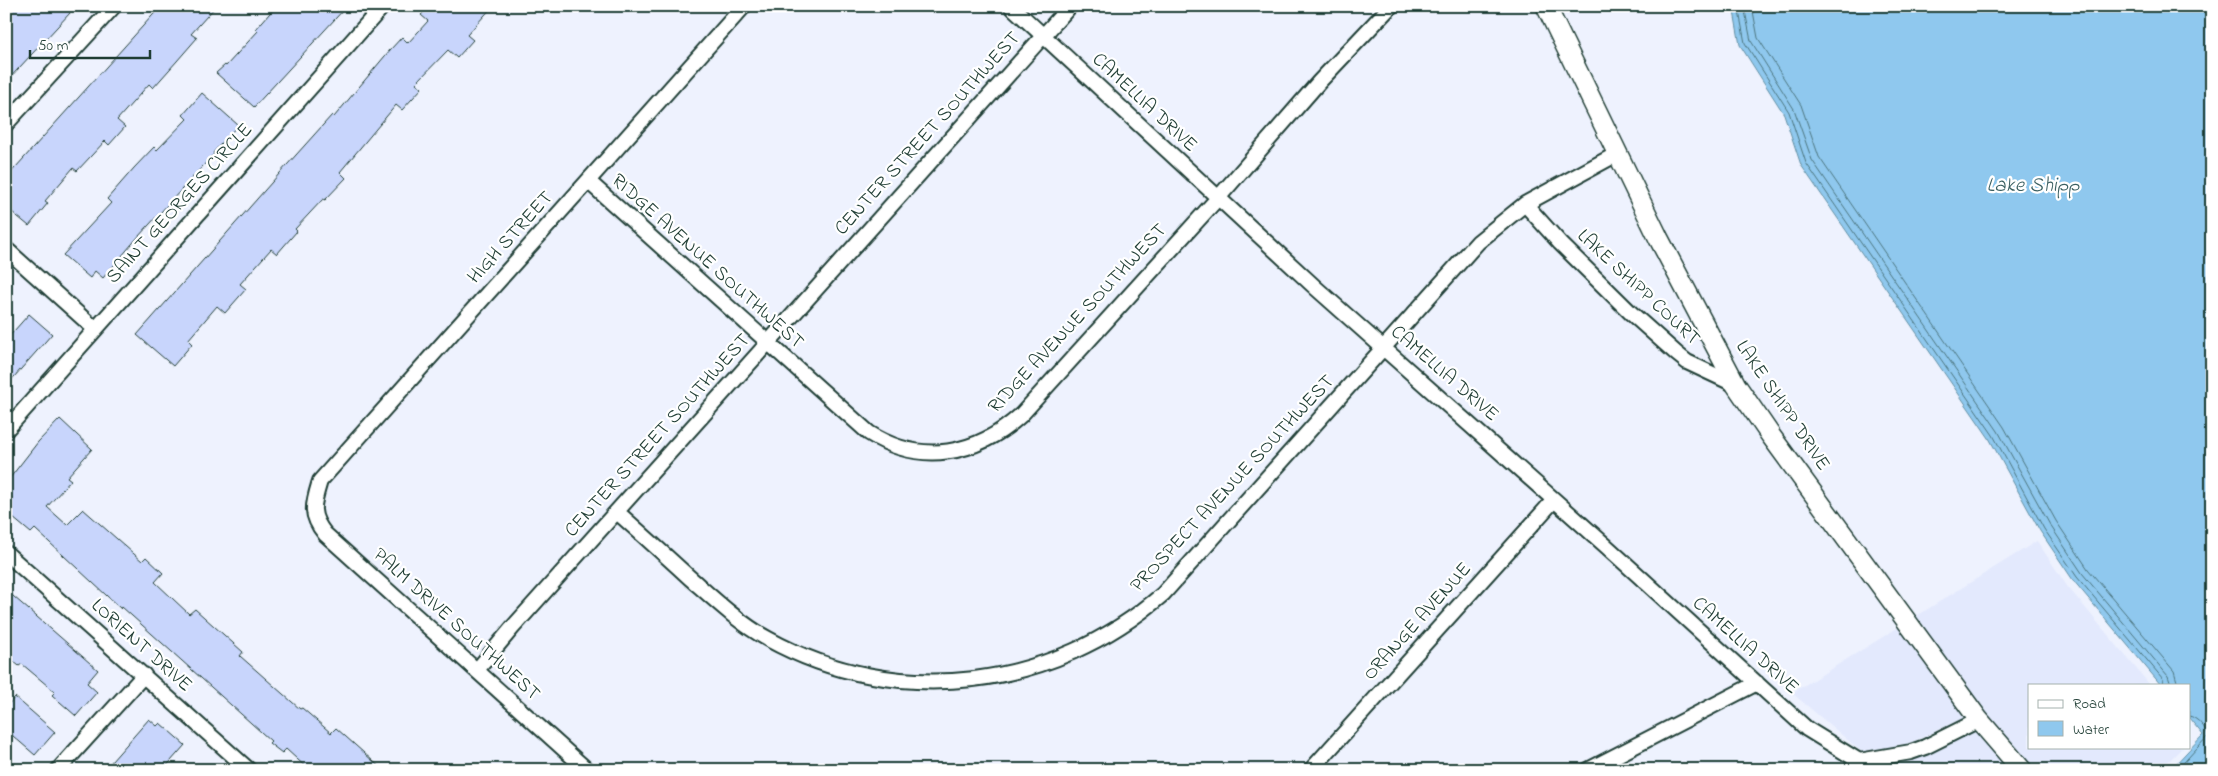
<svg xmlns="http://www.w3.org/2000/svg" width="2218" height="776" font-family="'Indie Flower',sans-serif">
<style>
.built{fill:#e3e9fd}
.water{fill:#8fc8ee;stroke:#6290a4}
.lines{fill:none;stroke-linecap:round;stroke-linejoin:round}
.shore{stroke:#4c757e;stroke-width:1}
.building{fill:#c8d5fc;stroke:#1f3d34}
.street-casing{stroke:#1f3d34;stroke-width:18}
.secondary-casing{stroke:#1f3d34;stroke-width:22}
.street{stroke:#fff;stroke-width:14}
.secondary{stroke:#fff;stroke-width:19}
.labels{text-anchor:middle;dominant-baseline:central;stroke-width:4.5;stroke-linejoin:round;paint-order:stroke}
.street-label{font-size:20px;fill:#1f3d34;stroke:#fff}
.water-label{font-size:21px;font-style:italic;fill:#3b6062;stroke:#fff}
</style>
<rect width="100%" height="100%" fill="#eef2fe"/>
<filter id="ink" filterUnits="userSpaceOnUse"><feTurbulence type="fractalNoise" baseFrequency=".02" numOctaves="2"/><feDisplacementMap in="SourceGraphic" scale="10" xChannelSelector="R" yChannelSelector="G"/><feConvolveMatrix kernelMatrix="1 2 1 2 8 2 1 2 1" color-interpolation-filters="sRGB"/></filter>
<g filter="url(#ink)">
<path class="built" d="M 2037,541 L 2067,586 L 2150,685 L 2029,685 L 2029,747 L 2183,747 L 2160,770 L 2034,770 L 1987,714 L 1984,708 L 1983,708 L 1915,617 Z
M 1899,627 L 1966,717 L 1910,743 L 1862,752 L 1792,693 Z
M 1976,731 L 2009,770 L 1863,770 L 1913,760 Z"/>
<path class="water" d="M 1733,6 L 2212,6 L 2212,770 L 2170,770 L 2203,735 L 2189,718 L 2189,685 L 2161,685 L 2073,580 L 2040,531 L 1989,438 L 1801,165 L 1784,114 L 1740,45 Z"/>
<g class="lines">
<path class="shore" d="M 1738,6 L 1745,43 L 1789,112 L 1806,163 L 1993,435 L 2044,529 L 2077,577 L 2163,679 L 2164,685
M 1744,6 L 1751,41 L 1794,109 L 1812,160 L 1998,431 L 2050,525 L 2082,573 L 2168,676 L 2171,685
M 1752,6 L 1758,38 L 1801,105 L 1819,157 L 2004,427 L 2056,521 L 2088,569 L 2174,671 L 2178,685
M 2177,770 L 2208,736 C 2207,729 2197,717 2189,716"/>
</g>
<path class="building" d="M 11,6 L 75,6 L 69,12 L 70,13 L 6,82 L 6,12 Z
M 161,6 L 216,6 L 191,34 L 197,38 L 177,61 L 153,88 L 149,84 L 117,120 L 125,127 L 109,145 L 105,141 L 77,171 L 73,168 L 45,201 L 48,203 L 29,226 L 6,207 L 6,178 Z
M 276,6 L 347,6 L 254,107 L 216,73 L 225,65 L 226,66 L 258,31 L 256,29 Z
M 429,6 L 493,6 L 467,35 L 473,40 L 457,58 L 448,50 L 416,83 L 422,88 L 402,110 L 396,105 L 340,172 L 346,178 L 325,200 L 323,199 L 295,229 L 297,231 L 277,254 L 271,249 L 240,284 L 246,289 L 225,313 L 217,306 L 188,340 L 192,344 L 173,366 L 137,335 L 287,165 L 332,115 L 334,117 L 390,50 L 402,37 L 408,43 L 428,21 L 421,15 Z
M 202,93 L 238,125 L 213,153 L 214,154 L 138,237 L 103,278 L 95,271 L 90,278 L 63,255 L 111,203 L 107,199 L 134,168 L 154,147 L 157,150 L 187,119 L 183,115 Z
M 29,314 L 52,334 L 6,386 L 6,340 Z
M 60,419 L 92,449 L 67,477 L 71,480 L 47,507 L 67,525 L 83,509 L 142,561 L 146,557 L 163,573 L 155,582 L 189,614 L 195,609 L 243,652 L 240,656 L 300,709 L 302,708 L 331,733 L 336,728 L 383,770 L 309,770 L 286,749 L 282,753 L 269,743 L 271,741 L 122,607 L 121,609 L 35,529 L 31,533 L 6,512 L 6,483 L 38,442 Z
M 6,590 L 98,670 L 87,683 L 97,692 L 76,716 L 52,695 L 55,692 L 22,664 L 19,666 L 6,655 Z
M 15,697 L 55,732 L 35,755 L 6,730 L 6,707 Z
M 149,719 L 157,726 L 160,723 L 185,745 L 163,770 L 104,770 Z"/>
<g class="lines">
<defs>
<path id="street" d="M 1011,6 L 1317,289 L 1605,545 L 1807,729 L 1859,761
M 6,124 L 114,6
M 588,181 L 869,433 C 921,466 977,455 1021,415 L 1218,198 L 1319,82 L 1391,6
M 1525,204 L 1560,243 L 1631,313 L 1677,354 L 1687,362 L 1736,385
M 6,249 L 95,329
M 6,430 L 383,6
M 617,512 C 642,534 666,556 690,578 C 715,600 739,623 768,639 C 897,710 1053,690 1163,594 L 1478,242 L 1525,204 L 1617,154
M 6,553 L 249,770
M 477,670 L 513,627 L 1070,6
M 58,770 L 144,675
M 587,770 L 325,534 C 309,514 313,504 320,481 L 744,6
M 1311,770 L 1554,500
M 1588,770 L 1757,683
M 1851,770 L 1859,761 L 1911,752 L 1925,747 L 1979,720"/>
<path id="secondary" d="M 1546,6 L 1659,239 L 1736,385 L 1771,436 L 1979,720 L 2022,770"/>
</defs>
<use href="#street" class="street-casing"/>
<use href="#secondary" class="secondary-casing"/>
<use href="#street" class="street"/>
<use href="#secondary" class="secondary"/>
</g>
</g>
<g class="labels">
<g class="street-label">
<text transform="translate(1144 103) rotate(43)">CAMELLIA DRIVE</text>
<text transform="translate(928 134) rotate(-48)">CENTER STREET SOUTHWEST</text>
<text transform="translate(180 204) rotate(-48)">SAINT GEORGES CIRCLE</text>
<text transform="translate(511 238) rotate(-48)">HIGH STREET</text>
<text transform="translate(707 262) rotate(42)">RIDGE AVENUE SOUTHWEST</text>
<text transform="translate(1638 288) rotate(43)">LAKE SHIPP COURT</text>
<text transform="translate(1078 319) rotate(-47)">RIDGE AVENUE SOUTHWEST</text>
<text transform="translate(1444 374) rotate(41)">CAMELLIA DRIVE</text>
<text transform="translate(1782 406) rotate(56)">LAKE SHIPP DRIVE</text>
<text transform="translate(658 436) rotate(-48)">CENTER STREET SOUTHWEST</text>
<text transform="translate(1233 484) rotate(-47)">PROSPECT AVENUE SOUTHWEST</text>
<text transform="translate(1418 622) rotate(-48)">ORANGE AVENUE</text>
<text transform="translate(456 625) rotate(42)">PALM DRIVE SOUTHWEST</text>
<text transform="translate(141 646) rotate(42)">LORIENT DRIVE</text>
<text transform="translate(1745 646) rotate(42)">CAMELLIA DRIVE</text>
</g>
<g class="water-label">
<text x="2033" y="186">Lake Shipp</text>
</g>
</g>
<rect width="2218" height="776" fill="none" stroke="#fff" stroke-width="25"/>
<rect x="12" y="12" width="2193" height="751" fill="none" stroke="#1f3d34" stroke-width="2" filter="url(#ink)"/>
<rect x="2028" y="684" width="162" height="65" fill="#ffffff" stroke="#a5b1ae"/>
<rect x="2038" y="700" width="25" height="8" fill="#ffffff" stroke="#a5b1ae"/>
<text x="2073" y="708" font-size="15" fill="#1f3d34">Road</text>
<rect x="2038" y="721" width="25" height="15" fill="#8fc8ee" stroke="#a5b1ae"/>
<text x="2073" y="734" font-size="15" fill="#1f3d34">Water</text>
<path d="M30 50v8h120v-8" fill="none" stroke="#1f3d34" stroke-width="2.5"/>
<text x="38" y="50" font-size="15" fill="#1f3d34" stroke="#ffffff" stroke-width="4" paint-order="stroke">50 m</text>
</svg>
